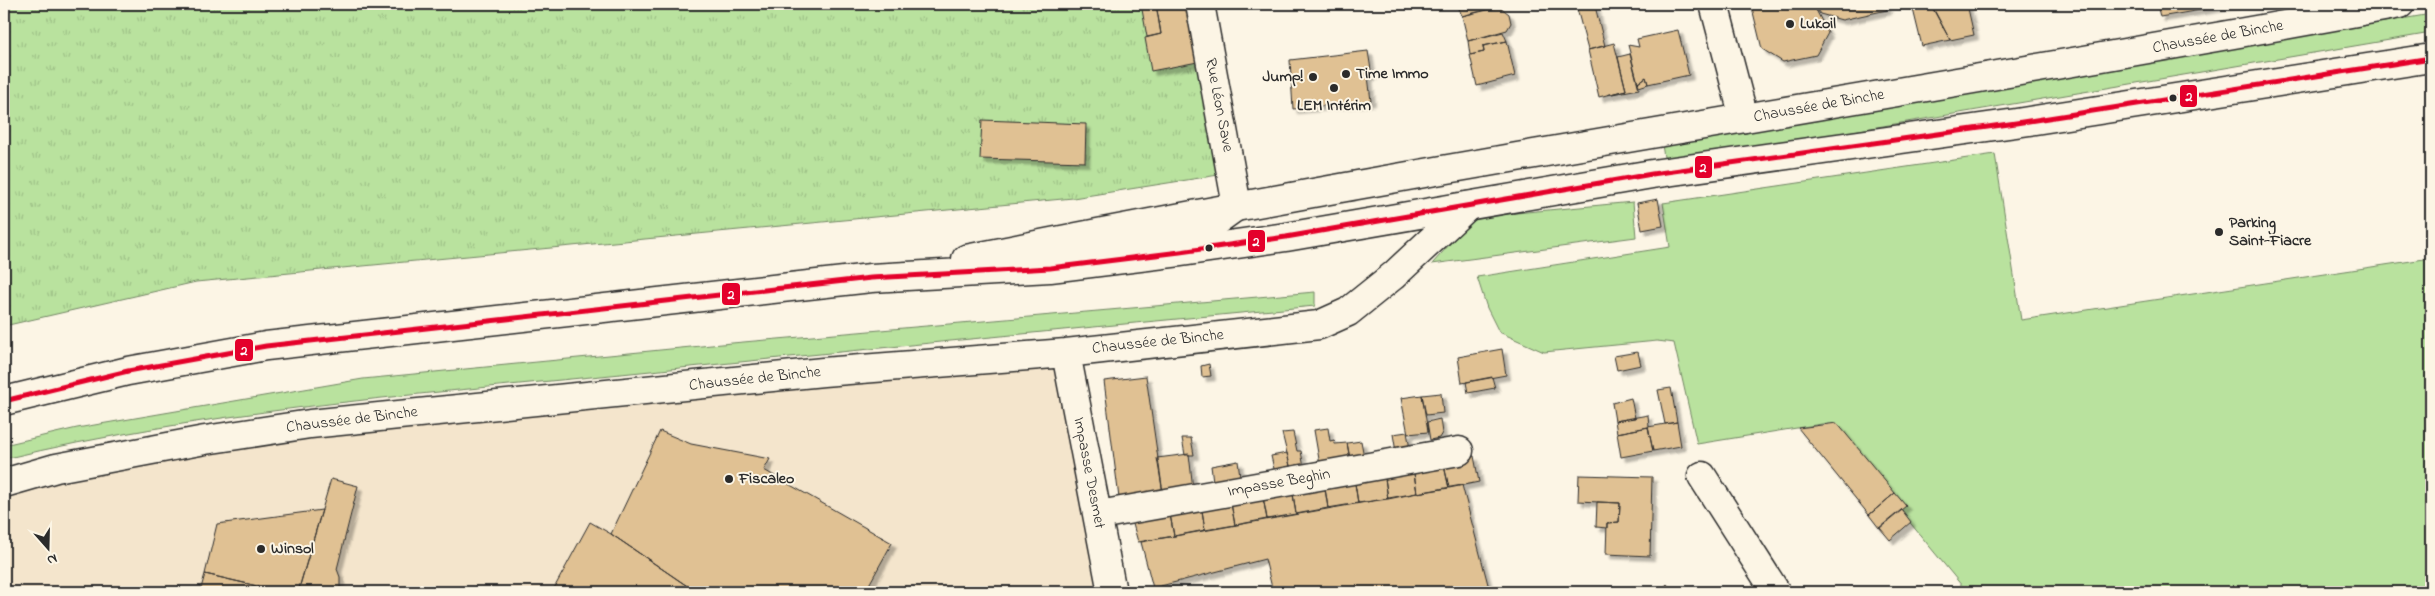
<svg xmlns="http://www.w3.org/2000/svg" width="2435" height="596" font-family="'Indie Flower',sans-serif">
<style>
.built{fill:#f4e5cc}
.grass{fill:#b9e29e;stroke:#728664}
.park{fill:url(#park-tufts);stroke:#728664}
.building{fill:#e0c193;stroke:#2b2b2b;filter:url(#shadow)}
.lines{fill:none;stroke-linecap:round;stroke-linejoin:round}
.minor-casing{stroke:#2b2b2b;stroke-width:31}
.major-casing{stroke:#2b2b2b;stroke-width:31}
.minor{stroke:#fcf5e5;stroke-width:28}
.major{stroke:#fcf5e5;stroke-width:28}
.bus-1-casing{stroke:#fcf5e5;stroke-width:9}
.bus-1{stroke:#e4002b;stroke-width:5}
.poi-dot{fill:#2b2b2b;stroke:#fcf5e5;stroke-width:2}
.labels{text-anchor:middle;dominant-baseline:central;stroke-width:4;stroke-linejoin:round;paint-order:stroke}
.poi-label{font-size:16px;font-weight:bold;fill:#2b2b2b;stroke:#fcf5e5;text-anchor:start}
.street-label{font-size:16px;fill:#2b2b2b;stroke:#fcf5e5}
.line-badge{stroke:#fcf5e5;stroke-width:2}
.badge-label{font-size:14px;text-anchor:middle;font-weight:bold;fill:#fff}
</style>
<defs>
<pattern id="park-tufts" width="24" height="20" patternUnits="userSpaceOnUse" patternTransform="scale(1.25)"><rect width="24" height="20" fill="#b9e29e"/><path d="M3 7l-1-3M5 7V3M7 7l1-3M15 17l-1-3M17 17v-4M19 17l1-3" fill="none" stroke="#9fc288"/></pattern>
<filter id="shadow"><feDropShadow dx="4.5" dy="4.5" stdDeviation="1" flood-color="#0004"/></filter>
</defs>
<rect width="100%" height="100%" fill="#fcf5e5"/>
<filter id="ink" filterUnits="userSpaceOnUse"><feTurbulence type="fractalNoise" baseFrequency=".02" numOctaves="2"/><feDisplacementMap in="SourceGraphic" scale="10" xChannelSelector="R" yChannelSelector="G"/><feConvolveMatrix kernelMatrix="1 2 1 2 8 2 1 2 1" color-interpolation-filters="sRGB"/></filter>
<g filter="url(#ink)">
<path class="built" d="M 1066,353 L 1112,592 L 4,592 L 4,483 L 205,440 Z"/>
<path class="grass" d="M 2431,14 L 2431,33 L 1665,163 L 1662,145 Z
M 1995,154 L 2021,320 L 2431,258 L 2431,592 L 1967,592 L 1828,423 L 1697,444 L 1674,343 L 1657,341 L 1544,352 L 1499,332 L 1487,308 L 1477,277 L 1670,247 L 1663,203 Z
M 1633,202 L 1636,237 L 1432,264 L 1474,217 Z
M 1315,292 L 1315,306 C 1077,328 839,352 601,376 C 401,396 200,412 4,459 L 4,445 L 77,428 L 363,379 L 732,343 Z"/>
<path class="park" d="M 4,4 L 1200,4 L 1231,173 L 1073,198 L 196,282 L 4,326 Z"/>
<path class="building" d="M 1141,4 L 1156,4 L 1161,34 L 1147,37 Z
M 1156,4 L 1192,4 L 1203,61 L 1151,71 L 1145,38 L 1161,34 Z
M 1457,4 L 1495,4 L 1496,7 L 1462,16 Z
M 1588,4 L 1589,7 L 1595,6 L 1605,46 L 1588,50 L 1576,5 Z
M 1751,4 L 1813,4 L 1828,33 L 1816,55 L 1783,62 L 1762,49 Z
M 1813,4 L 1886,4 L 1887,10 L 1842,20 L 1820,14 Z
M 1918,4 L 1931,4 L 1950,40 L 1922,46 L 1912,5 Z
M 1938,4 L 1967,4 L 1974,35 L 1950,40 L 1933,9 L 1939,7 Z
M 2157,4 L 2235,4 L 2160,17 Z
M 1500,7 L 1509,14 L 1511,23 L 1507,30 L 1468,41 L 1462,16 Z
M 1678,30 L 1689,75 L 1648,84 L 1646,77 L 1638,83 L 1628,45 L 1639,47 L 1637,39 Z
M 1503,32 L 1507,41 L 1483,46 L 1484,52 L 1470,55 L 1468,41 Z
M 1507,41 L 1515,76 L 1477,86 L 1470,55 L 1484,52 L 1483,46 Z
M 1614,43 L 1626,90 L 1599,97 L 1588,50 Z
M 1368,51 L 1372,76 L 1368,76 L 1371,101 L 1293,109 L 1290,60 Z
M 1630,54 L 1639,89 L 1607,95 L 1626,90 L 1618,57 Z
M 1646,77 L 1648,84 L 1639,87 L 1638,83 Z
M 982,120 L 1086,124 L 1085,162 L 980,159 Z
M 1658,199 L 1663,226 L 1642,230 L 1637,203 Z
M 1502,349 L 1506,375 L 1462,383 L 1458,357 Z
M 1638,352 L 1641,365 L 1617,370 L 1614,356 Z
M 1209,364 L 1211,376 L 1202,377 L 1201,366 Z
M 1146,376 L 1163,493 L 1119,498 L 1104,381 Z
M 1492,377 L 1495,388 L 1468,393 L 1466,382 Z
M 1671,388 L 1677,422 L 1665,424 L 1658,390 Z
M 1441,393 L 1443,413 L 1426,415 L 1422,395 Z
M 1422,395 L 1428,432 L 1408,434 L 1401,398 Z
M 1631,398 L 1635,418 L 1615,421 L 1612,403 Z
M 1648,415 L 1649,427 L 1617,433 L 1615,421 Z
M 1440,419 L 1442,433 L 1439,438 L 1430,440 L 1427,422 Z
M 1677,422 L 1681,446 L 1653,451 L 1648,427 Z
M 1837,423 L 1895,493 L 1869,515 L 1798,428 Z
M 1648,427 L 1653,451 L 1621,457 L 1617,433 Z
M 1328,428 L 1330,441 L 1334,440 L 1335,444 L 1347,443 L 1350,459 L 1320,465 L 1314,430 Z
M 660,431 L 691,444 L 770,459 L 764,470 L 892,543 L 865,592 L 696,592 L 611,534 Z
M 1293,432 L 1297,451 L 1301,451 L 1304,468 L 1291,470 L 1282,433 Z
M 1407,432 L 1410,449 L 1396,452 L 1393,434 Z
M 1182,438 L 1191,438 L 1194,455 L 1185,455 Z
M 1361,441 L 1364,457 L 1350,459 L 1347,443 Z
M 1287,453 L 1291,470 L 1275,473 L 1271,456 Z
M 1189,454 L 1193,489 L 1163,493 L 1157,458 Z
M 1474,456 L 1479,482 L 1449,488 L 1443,461 Z
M 1238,461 L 1240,476 L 1213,481 L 1211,466 Z
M 1443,461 L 1449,488 L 1417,493 L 1413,467 Z
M 1413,467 L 1417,493 L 1388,499 L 1384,471 Z
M 1384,471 L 1388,499 L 1358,503 L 1354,477 Z
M 1579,475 L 1652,477 L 1650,556 L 1606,554 L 1607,523 L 1619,522 L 1620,503 L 1578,501 Z
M 1354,477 L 1358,503 L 1328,508 L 1324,482 Z
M 331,479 L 358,486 L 337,569 L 340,577 L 340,589 L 332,592 L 298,592 Z
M 1324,482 L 1328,508 L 1296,514 L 1292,487 Z
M 1462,485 L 1490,592 L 1273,592 L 1265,559 L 1153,588 L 1141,542 Z
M 1292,487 L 1296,514 L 1267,519 L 1262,492 Z
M 1262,492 L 1267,519 L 1235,525 L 1230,498 Z
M 1895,493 L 1906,506 L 1879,528 L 1869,515 Z
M 1230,498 L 1235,525 L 1205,530 L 1201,504 Z
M 1597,502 L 1620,503 L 1619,522 L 1607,523 L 1607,528 L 1596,527 Z
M 1201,504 L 1205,530 L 1174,536 L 1169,509 Z
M 1169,509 L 1174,536 L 1138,542 L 1131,517 Z
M 322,510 L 298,592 L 283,592 L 205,574 L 217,524 Z
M 1902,510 L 1911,522 L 1890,540 L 1880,528 Z
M 590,522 L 611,534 L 696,592 L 552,592 Z
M 205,574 L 283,592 L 200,592 Z
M 1667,584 L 1673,592 L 1659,592 Z"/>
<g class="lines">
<defs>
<path id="minor" d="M 1714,4 L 1744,118
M 1068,261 L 1100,248 L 1212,224 L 1237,206 L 1200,4
M 1066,353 L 1112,592
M 1702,476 L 1776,592
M 4,483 L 56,468 L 205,440 L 310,424 L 823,372 L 1066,353 L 1319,325 L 1348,312 L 1394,275 L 1468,206
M 1099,515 L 1459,451"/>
<path id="major" d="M 966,259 C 1442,163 1923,92 2400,4
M 4,401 L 128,371 L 266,346 L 871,278 L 1050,268 L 1180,252 L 1286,237 L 1652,174 L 2016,123 L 2431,58"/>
</defs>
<use href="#minor" class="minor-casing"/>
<use href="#major" class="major-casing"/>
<use href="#minor" class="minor"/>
<use href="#major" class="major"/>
<defs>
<path id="bus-1" d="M 4,401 L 128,371 L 266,346 L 871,278 L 1050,268 L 1180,252 L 1286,237 L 1652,174 L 2016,123 L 2431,58"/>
</defs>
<use href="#bus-1" class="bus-1-casing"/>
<use href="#bus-1" class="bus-1"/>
</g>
</g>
<g class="poi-dot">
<circle cx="1790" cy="24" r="5"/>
<circle cx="1346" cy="74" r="5"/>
<circle cx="1313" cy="77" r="5"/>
<circle cx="1334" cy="88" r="5"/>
<circle cx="2173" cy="98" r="4.5"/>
<circle cx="2219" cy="232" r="5"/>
<circle cx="1209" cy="248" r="4.5"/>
<circle cx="729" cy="479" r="5"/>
<circle cx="261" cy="549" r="5"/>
</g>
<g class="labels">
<g class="poi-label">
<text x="1800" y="24">Lukoil</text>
<text x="1356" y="74">Time Immo</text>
<text x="1303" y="77" text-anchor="end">Jump!</text>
<text x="1334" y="106" text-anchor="middle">LEM Intérim</text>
<text x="2229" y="223">Parking<tspan x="2229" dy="18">Saint-Fiacre</tspan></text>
<text x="739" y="479">Fiscaleo</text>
<text x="271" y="549">Winsol</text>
</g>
<g class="street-label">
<text transform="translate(2218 37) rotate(-10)">Chaussée de Binche</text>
<text transform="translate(1219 105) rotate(79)">Rue Léon Save</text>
<text transform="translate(1819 106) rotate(-10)">Chaussée de Binche</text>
<text transform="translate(1158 342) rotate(-6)">Chaussée de Binche</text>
<text transform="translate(755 379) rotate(-6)">Chaussée de Binche</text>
<text transform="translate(352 420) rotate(-7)">Chaussée de Binche</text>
<text transform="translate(1089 473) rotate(79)">Impasse Desmet</text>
<text transform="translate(1279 483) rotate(-10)">Impasse Beghin</text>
</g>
</g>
<g class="line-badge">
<rect x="2179" y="84" width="19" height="24" rx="5" fill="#e4002b"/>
<rect x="1694" y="155" width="19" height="24" rx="5" fill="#e4002b"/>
<rect x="1247" y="229" width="19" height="24" rx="5" fill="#e4002b"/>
<rect x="721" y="282" width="20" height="24" rx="5" fill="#e4002b"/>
<rect x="234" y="338" width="20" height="24" rx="5" fill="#e4002b"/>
</g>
<g class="badge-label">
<text x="2189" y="101">2</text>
<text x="1703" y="172">2</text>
<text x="1256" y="246">2</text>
<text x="731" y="299">2</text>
<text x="244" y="355">2</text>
</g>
<rect width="2435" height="596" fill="none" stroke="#fcf5e5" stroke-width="20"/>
<rect x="10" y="10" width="2415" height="576" fill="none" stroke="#2b2b2b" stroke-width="2" filter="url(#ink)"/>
<g transform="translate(48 548) rotate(160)" stroke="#fcf5e5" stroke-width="4" paint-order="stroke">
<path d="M0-4L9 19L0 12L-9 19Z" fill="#2b2b2b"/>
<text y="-8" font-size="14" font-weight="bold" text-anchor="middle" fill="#2b2b2b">N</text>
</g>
</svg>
